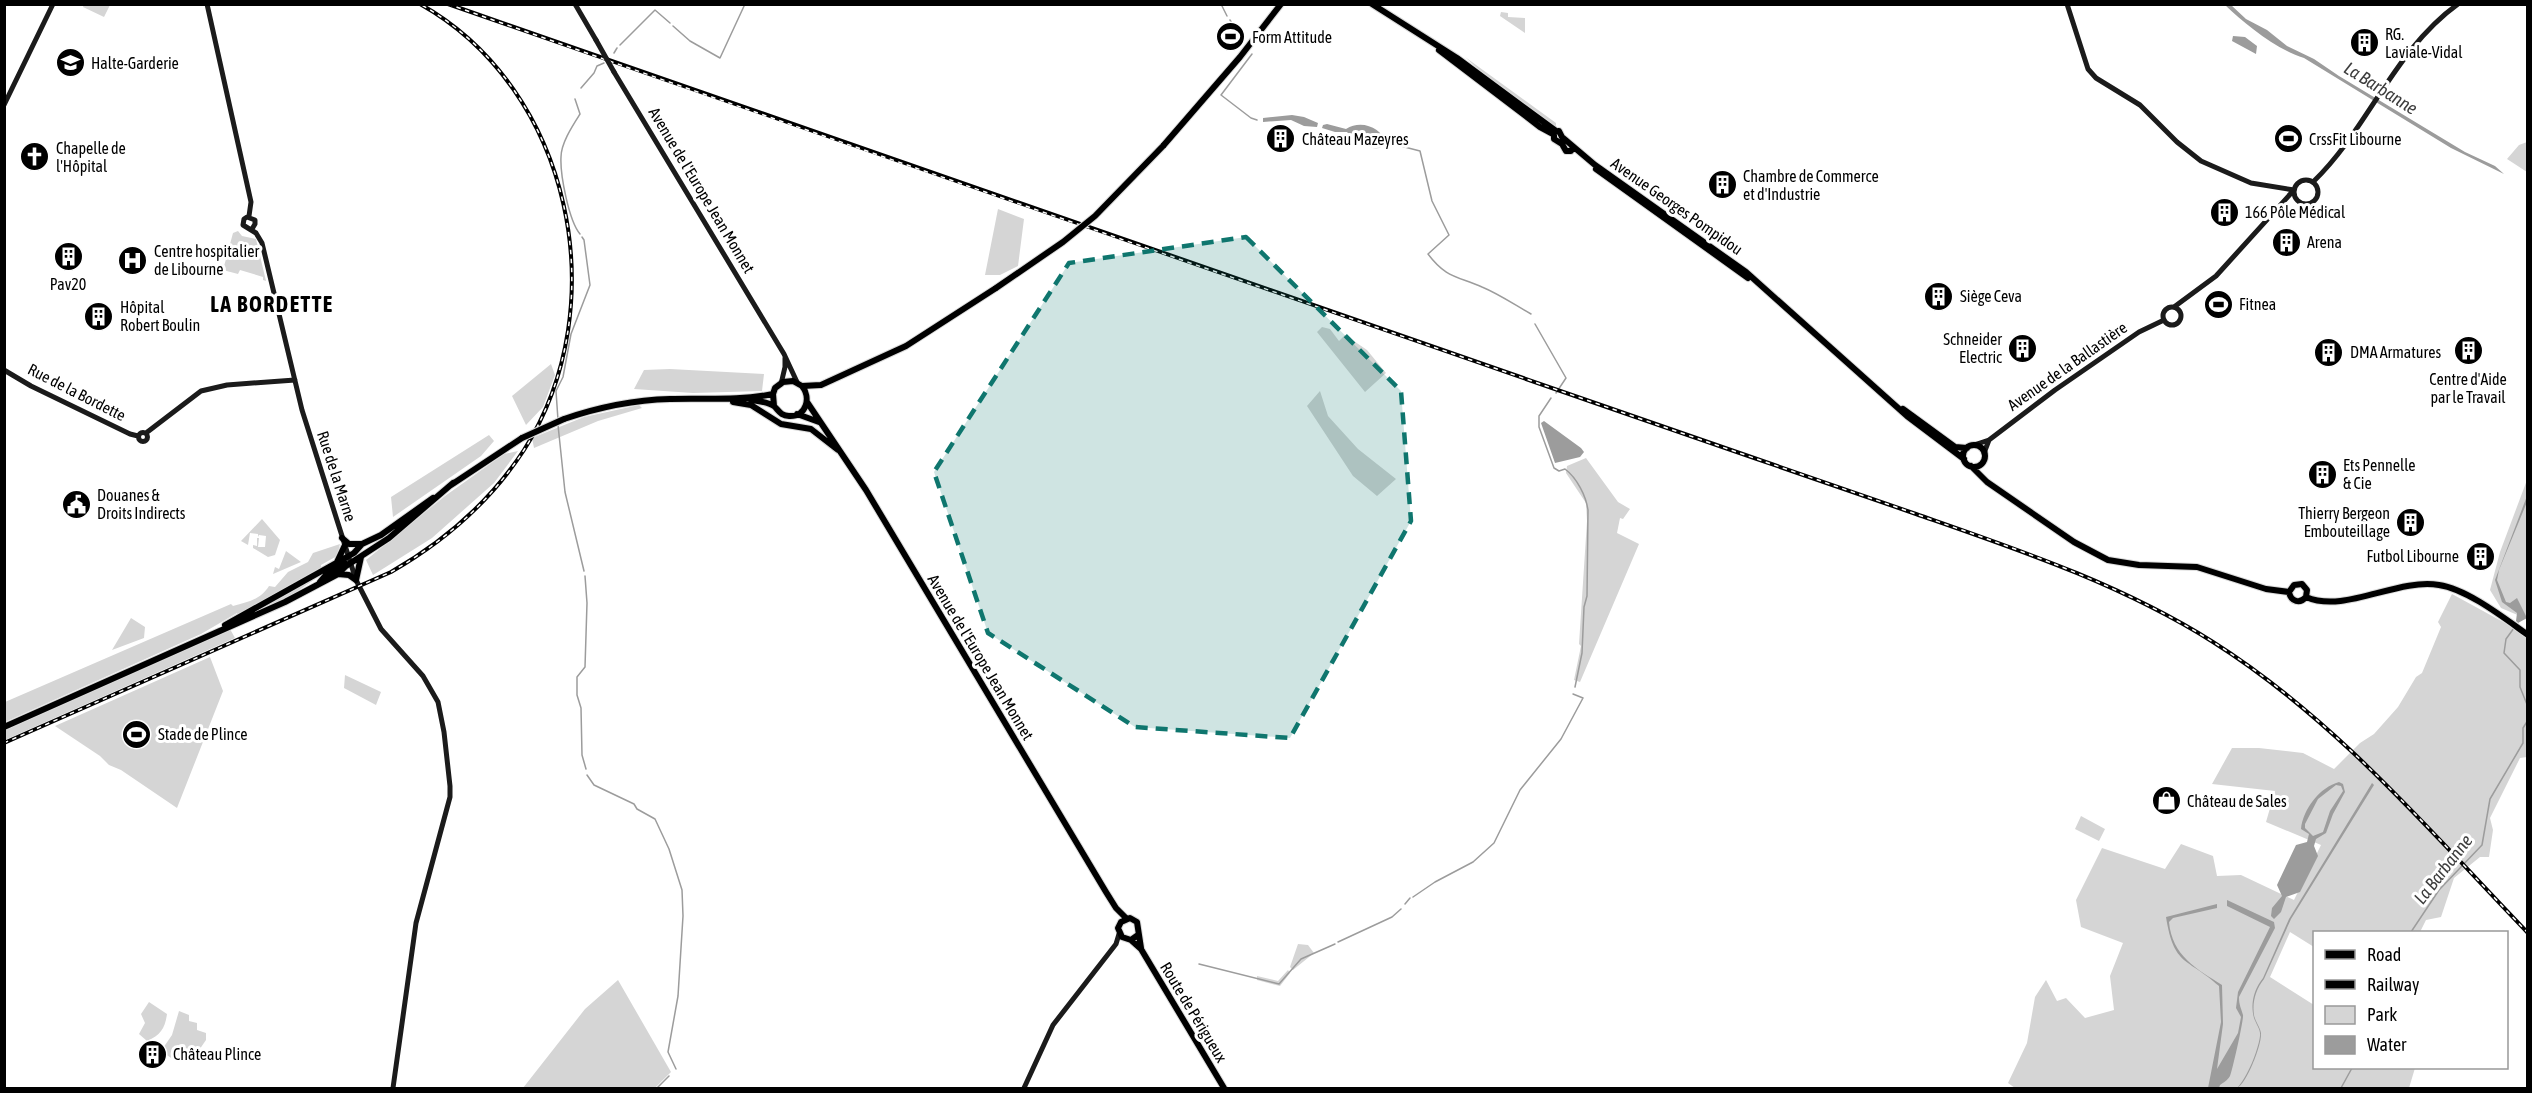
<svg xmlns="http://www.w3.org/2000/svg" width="2532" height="1093" font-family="'Asap Condensed',sans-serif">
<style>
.green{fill:#d5d5d5}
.water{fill:#9c9c9c;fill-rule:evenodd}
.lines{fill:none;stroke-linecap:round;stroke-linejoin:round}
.stream{stroke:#9c9c9c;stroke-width:1.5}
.primary-casing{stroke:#dbdbdb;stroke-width:8}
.secondary{stroke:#1b1b1b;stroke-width:5}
.primary{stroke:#000;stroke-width:6}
.rail-casing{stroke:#000;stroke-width:4}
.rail{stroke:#fff;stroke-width:1.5;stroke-dasharray:4.5;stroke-linecap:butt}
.primary-bridge-casing{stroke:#dbdbdb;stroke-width:8;stroke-linecap:butt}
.secondary-bridge{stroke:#1b1b1b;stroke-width:5}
.primary-bridge{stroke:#000;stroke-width:6}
.marked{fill:#0f766e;fill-opacity:0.2;stroke:#0f766e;stroke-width:4.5;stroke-dasharray:12 8;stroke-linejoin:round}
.labels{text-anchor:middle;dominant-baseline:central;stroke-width:6;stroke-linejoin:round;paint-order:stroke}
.poi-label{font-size:16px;fill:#000;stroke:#fff;text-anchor:start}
.street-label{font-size:16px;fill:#000;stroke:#fff}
.water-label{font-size:18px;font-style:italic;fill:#3d3d3d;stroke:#fff}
.district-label{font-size:22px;font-weight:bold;letter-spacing:1.5px;fill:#000;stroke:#fff}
</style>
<rect width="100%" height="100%" fill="#fff"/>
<path class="green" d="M 84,4 L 110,4 L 110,5 L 104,17 L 83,7 Z
M 1501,12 L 1508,13 L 1508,17 L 1525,18 L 1525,33 L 1500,16 Z
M 1465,57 L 1556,123 L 1556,126 L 1553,127 L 1478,69 Z
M 2527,142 L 2527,172 L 2507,159 L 2519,145 Z
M 998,209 L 1024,219 L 1018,266 L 1000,275 L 985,275 Z
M 238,231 L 242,236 L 256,239 L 266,281 L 263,280 L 263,277 L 240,270 L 238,274 L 223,270 L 233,233 Z
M 1322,327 L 1330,329 L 1339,341 L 1345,335 L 1367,350 L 1386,373 L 1365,392 L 1317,332 Z
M 551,364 L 555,375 L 543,407 L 526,425 L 512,396 Z
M 670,369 L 764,374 L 762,391 L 693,393 L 634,389 L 644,370 Z
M 1320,391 L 1328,416 L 1358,449 L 1396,479 L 1377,496 L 1353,476 L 1307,406 Z
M 639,405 L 642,408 L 598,421 L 534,448 L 532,438 L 584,417 Z
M 489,435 L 494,441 L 481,456 L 393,517 L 391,497 Z
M 518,451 L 494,483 L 432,538 L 373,575 L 366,560 L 445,496 L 504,454 Z
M 1586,458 L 1618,502 L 1630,509 L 1623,519 L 1620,518 L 1617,533 L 1639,544 L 1580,682 L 1574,680 L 1581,646 L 1579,644 L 1587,521 L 1586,503 L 1566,473 L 1567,466 Z
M 2527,480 L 2527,619 L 2501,608 L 2490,590 L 2500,552 Z
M 262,519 L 280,540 L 275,555 L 268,557 L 253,548 L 253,545 L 257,546 L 257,538 L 259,538 L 258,547 L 265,547 L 266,536 L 259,535 L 258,537 L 258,534 L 250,533 L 248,545 L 241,541 Z
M 340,544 L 337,556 L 321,565 L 321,569 L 238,615 L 237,613 L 201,634 L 5,722 L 5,702 L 231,604 L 233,606 C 248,602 260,600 269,586 L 275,587 L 288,572 L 308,562 L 313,553 Z
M 286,551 L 301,562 L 273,574 L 275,567 L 279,569 Z
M 318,577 L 286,599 L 239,619 Z
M 2452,594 L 2527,635 L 2527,757 L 2520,758 L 2490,818 L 2493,830 L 2489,857 L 2480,857 L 2454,878 L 2441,917 L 2426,920 L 2420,932 L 2314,932 L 2314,947 L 2290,932 L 2270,977 L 2314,1005 L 2314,1068 L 2415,1068 L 2409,1088 L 2015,1088 L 2008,1083 L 2027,1043 L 2035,997 L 2046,980 L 2057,1001 L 2066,998 L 2085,1018 L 2114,1010 L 2110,976 L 2123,943 L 2081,927 L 2076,900 L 2102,848 L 2165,869 L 2181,844 L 2213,856 L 2217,876 L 2241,875 L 2294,900 L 2321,845 L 2266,822 L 2275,791 L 2212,784 L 2232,748 L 2259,748 L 2303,753 L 2334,769 L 2360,743 L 2374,734 L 2398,707 L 2416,677 L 2422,673 L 2441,627 L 2438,622 Z
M 131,618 L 145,627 L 144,638 L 112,650 Z
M 230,629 L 235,638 L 5,740 L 4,729 Z
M 210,657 L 223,691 L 177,808 L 121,770 L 109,765 L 100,756 L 55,726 Z
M 345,675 L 381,692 L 376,705 L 344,688 Z
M 2081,816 L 2105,829 L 2099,841 L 2075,829 Z
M 1298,944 L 1308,945 L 1314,953 L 1293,970 L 1290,967 Z
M 1288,970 L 1290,973 L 1280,986 L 1257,980 L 1257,976 L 1278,981 Z
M 618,980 L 671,1072 L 655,1088 L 523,1088 L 585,1009 Z
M 149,1002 L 167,1014 C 165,1028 161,1035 147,1041 L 139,1034 L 145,1023 L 141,1014 Z
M 179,1011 L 189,1015 L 189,1021 L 197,1023 L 197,1030 L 206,1033 L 206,1040 L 195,1056 L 174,1060 L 161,1051 L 172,1035 Z"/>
<path class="water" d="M 2225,5 L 2231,5 L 2246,19 L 2267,30 L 2287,46 L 2314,59 L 2339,76 L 2465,152 L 2495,166 L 2504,174 L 2451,148 L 2304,58 C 2277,50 2245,24 2225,5 Z
M 2233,36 L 2245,37 L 2257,46 L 2256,54 L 2232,41 Z
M 1292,115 L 1304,117 L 1318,123 L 1317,127 L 1304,126 L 1291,120 L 1263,122 L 1263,118 Z
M 1327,124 L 1346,129 C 1362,119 1381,128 1388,144 C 1375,155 1357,143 1347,132 L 1335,132 L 1322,128 L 1323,125 Z
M 1544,421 L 1581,448 L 1584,452 L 1580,457 L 1555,463 L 1541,423 Z
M 2527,496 L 2527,502 L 2499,570 L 2497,580 L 2506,602 L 2510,603 L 2517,598 L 2527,618 L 2518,623 L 2516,621 L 2517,613 L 2502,602 L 2495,580 Z
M 2339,782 L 2343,784 L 2345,792 L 2333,814 L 2326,833 L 2316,839 L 2314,846 L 2318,856 L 2300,892 L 2286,897 L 2281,912 L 2274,919 L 2271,916 L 2272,908 L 2282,896 L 2277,885 L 2296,845 L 2307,842 L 2309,834 L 2301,829 C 2303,809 2320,787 2339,782 ZM 2336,785 L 2341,786 L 2343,791 L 2330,811 L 2323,832 L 2313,836 L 2305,828 L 2305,824 L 2318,799 Z
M 2372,783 L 2374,785 L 2291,919 L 2264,979 C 2256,989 2252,1002 2254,1015 C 2255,1021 2260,1027 2261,1033 C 2262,1044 2247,1083 2237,1088 C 2247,1078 2258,1051 2260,1036 C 2261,1030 2256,1024 2254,1018 C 2250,1004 2254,989 2263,978 L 2289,919 Z
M 2227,900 L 2274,922 L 2275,928 L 2239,997 C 2239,1005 2241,1008 2243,1015 C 2244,1019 2232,1072 2230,1076 C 2227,1081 2224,1082 2220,1085 L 2219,1088 L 2208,1088 L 2221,1022 L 2219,986 C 2187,957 2174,967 2166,917 L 2217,904 L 2217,908 L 2173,918 L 2169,922 C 2172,956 2197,969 2222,985 L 2223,1024 L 2217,1069 L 2238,1033 L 2241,1017 L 2236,1008 L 2238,992 L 2270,927 L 2227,906 Z"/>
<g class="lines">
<path class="stream" d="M 1221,4 L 1227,16
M 1230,20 L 1243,42
M 673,26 L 690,41 L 720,58 L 745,4
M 620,45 L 655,10 L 670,23
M 614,53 L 617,48
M 1252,54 L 1221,95 L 1251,118 L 1257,120
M 581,88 L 594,73 L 597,66 L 604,63
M 575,99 L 580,114 C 573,125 561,143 561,157 C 560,175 569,221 580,234
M 1389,143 L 1420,151 L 1432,201 L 1449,235 L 1428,254 C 1446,278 1457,276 1482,287 C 1499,294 1515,305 1531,314
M 1535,324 L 1566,378 L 1556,393
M 1551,398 L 1539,416 L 1539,427 L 1554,468 L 1559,471 L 1565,469 C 1577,478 1586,496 1588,510 L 1587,596 L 1584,607 L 1582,653 L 1575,687
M 558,420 L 556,391 L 563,377 L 571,334 L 590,285 L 584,240 L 582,237
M 558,425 L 565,492 L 584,571
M 585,576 L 587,603 L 585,667 L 577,677 L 577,695 L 581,708 L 582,755 L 586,769
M 2514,628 L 2506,639 L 2504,653 L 2520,670 L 2520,687 L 2528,707
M 587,775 L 594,785 L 634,804 L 637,809 L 655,819 L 669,849 L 682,890 L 683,916 L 678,996 L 668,1052 L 676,1069
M 1413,897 L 1435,882 L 1473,862 L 1494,843 L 1520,790 L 1561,739 L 1583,698 L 1573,694
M 1405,904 L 1410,898
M 2411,932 L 2439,890 L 2482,845 L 2490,799 L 2523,743 L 2523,728 L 2528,720
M 1338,942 L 1392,917 L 1401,909
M 1199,964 L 1279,984 L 1301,959 L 1335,944
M 657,1088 L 669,1076
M 2341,1088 L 2352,1068"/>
<defs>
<path id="primary" d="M 1372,4 L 1457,58 L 1556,131
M 1439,50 L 1540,127 L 1553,134
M 1163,146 L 1240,57 L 1281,4
M 1573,147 L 1571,151 L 1566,151 L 1562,144 L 1554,139 L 1554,132 L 1559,131 L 1562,137 L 1595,165 L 1746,272 L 1907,416 L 1964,459
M 1596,169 L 1748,278
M 751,400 C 758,401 768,402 774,406 C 779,411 781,416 789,416 C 807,417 811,397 802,386
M 733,402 L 751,405 L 781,424 L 811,429 L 838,450
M 807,402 L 866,490 L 1106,892 L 1116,908 L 1127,919
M 774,406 L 773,394 L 775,388 L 783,382 L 793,381 L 802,386 L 821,385 L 906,346 L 996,288
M 1903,409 L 1955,447 L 1967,448
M 797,414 L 819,422
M 564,419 C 599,407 633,400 670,399 C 704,398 739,401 773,394
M1963 456a11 11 0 1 1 22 0a11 11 0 1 1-22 0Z
M 1971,466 L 1987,482 L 2074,542 L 2108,560 L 2139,565 L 2197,567 L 2266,589 L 2289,592
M 451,485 L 522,438
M 342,538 L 349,544 L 362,544
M 337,562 L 345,545
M 338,574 L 349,575 L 356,580 L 361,557
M 320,582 L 326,575 L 345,563
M 2289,592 L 2294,585 L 2302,584 L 2307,590 L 2306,597
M 2289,592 C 2291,602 2300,604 2306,597
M 2306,597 C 2345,614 2396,578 2439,585 C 2467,589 2504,618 2528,635
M 225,625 L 354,553 L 362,544 L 381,535 L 433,498
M 4,727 L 285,602 L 338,574 L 346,566 L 389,538 L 453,483
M 1138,935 L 1131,940 L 1122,937 L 1118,928 L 1121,922 L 1130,918 L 1137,922 L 1141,948
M 1131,940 L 1141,949 L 1224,1088"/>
</defs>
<use href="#primary" class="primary-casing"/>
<path class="secondary" d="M 207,4 L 251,202 L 249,216
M 575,4 L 596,40
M 2067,4 L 2088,69 L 2096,78 L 2140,105 L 2177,142 L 2201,161 L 2251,183 L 2294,190
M 614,72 L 784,354 L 797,382
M 4,105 L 53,4
M2294 192a12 12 0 1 1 24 0a12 12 0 1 1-24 0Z
M 2313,182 C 2369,128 2393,51 2458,4
M 252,229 L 255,224 L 255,220 L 247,217 L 244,219 L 243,225 L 256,233 L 262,243 L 302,410 L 356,580 L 381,629 L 423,676 L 438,702 L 444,732 L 450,786 L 450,797 L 416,923 L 393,1088
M 2174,307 L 2216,276 L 2294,190
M2163 316a9 9 0 1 1 18 0a9 9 0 1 1-18 0Z
M 4,370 L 31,386 L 130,434 L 138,436
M 781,384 L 785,367 L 785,358
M138.5 437a4.5 4.5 0 1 1 9 0a4.5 4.5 0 1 1-9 0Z
M 146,433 L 201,391 L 227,385 L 295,380
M 1974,445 L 1989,440 L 2055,390 L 2139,332 L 2164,320
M 1984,453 L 1989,440
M 1024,1088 L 1053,1025 L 1116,944 L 1119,934"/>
<use href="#primary" class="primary"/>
<defs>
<path id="rail" d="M 448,4 C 831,140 1215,271 1598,404 C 1704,441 1810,477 1916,514 C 2019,550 2121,584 2213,642 C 2335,719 2429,830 2528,933
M 4,743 L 391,572 C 445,541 490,502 524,450 C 616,305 572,89 420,4"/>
</defs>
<use href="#rail" class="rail-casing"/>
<use href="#rail" class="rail"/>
<defs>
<path id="primary-bridge" d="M 996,288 L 1063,242 L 1095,216 L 1163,146
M 522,438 L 564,419"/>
</defs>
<use href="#primary-bridge" class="primary-bridge-casing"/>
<path class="secondary-bridge" d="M 596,40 L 614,72"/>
<use href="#primary-bridge" class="primary-bridge"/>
</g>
<path class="marked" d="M 1246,237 L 1401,391 L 1411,521 L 1290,738 L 1135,727 L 988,633 L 934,472 L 1069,263 Z"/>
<defs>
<symbol id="stadium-disc" viewBox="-11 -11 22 22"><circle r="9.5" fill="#000" stroke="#fff"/><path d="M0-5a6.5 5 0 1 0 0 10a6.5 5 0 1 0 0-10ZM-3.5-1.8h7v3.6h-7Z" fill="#fff"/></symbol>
<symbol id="building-disc" viewBox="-11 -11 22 22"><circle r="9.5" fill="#000" stroke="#fff"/><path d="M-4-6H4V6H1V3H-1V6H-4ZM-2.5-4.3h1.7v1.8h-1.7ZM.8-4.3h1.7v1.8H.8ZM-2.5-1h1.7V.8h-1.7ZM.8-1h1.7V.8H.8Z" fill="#fff"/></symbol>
<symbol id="school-disc" viewBox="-11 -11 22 22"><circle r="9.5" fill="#000" stroke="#fff"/><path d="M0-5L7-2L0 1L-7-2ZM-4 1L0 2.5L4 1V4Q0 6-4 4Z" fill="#fff"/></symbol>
<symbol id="church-disc" viewBox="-11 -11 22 22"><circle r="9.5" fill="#000" stroke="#fff"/><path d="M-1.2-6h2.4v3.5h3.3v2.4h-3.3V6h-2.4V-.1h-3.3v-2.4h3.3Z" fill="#fff"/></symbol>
<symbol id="hospital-disc" viewBox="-11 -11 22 22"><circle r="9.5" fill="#000" stroke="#fff"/><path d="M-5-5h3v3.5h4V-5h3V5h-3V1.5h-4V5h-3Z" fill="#fff"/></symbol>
<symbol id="civic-disc" viewBox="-11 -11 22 22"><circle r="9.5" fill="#000" stroke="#fff"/><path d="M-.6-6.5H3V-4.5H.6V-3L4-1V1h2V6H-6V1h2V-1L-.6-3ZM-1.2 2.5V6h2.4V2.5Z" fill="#fff"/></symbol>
<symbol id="shop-disc" viewBox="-11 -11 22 22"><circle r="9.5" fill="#000" stroke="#fff"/><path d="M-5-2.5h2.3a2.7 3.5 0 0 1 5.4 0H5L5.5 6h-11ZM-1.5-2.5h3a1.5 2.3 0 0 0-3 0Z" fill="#fff"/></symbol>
</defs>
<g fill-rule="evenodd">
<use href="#stadium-disc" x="1214" y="20" width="33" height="33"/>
<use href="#building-disc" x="2348" y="26" width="33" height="33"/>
<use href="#school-disc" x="54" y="46" width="33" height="33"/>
<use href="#building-disc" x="1264" y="122" width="33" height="33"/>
<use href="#stadium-disc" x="2272" y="122" width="33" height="33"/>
<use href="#church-disc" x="18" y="140" width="33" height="33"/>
<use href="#building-disc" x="1706" y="168" width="33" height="33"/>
<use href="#building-disc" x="2208" y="196" width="33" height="33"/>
<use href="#building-disc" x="2270" y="226" width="33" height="33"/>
<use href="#building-disc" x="52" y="240" width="33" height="33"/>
<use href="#hospital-disc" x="116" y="244" width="33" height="33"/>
<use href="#building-disc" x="1922" y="280" width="33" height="33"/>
<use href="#stadium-disc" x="2202" y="288" width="33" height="33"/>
<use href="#building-disc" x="82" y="300" width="33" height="33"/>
<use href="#building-disc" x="2006" y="332" width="33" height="33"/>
<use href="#building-disc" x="2452" y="334" width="33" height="33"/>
<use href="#building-disc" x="2312" y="336" width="33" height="33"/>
<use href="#building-disc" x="2306" y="458" width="33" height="33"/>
<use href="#civic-disc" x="60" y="488" width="33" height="33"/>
<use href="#building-disc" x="2394" y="506" width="33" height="33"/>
<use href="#building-disc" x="2464" y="540" width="33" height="33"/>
<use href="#stadium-disc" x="120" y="718" width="33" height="33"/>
<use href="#shop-disc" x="2150" y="784" width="33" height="33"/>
<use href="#building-disc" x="136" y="1038" width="33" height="33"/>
</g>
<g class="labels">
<g class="poi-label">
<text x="2385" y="34">RG.<tspan x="2385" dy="18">Laviale-Vidal</tspan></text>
<text x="1252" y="37">Form Attitude</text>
<text x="91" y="63">Halte-Garderie</text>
<text x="1302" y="139">Château Mazeyres</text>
<text x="2309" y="139">CrssFit Libourne</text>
<text x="56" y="148">Chapelle de<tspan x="56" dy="18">l'Hôpital</tspan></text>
<text x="1743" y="176">Chambre de Commerce<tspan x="1743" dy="18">et d'Industrie</tspan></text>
<text x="2245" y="212">166 Pôle Médical</text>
<text x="2307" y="242">Arena</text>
<text x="154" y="251">Centre hospitalier<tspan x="154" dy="18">de Libourne</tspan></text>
<text x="68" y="284" text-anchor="middle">Pav20</text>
<text x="1960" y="296">Siège Ceva</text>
<text x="2239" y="304">Fitnea</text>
<text x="120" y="307">Hôpital<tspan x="120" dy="18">Robert Boulin</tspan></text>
<text x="2002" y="339" text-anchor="end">Schneider<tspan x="2002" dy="18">Electric</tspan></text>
<text x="2350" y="352">DMA Armatures</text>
<text x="2468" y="379" text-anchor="middle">Centre d'Aide<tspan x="2468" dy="18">par le Travail</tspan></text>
<text x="2343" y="465">Ets Pennelle<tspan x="2343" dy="18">&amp; Cie</tspan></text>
<text x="97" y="495">Douanes &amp;<tspan x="97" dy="18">Droits Indirects</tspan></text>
<text x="2390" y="513" text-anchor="end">Thierry Bergeon<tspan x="2390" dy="18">Embouteillage</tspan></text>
<text x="2459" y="556" text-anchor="end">Futbol Libourne</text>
<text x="158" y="734">Stade de Plince</text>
<text x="2187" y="801">Château de Sales</text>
<text x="173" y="1054">Château Plince</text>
</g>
<g class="street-label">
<text transform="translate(702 190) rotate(59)">Avenue de l'Europe Jean Monnet</text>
<text transform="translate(1677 206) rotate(35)">Avenue Georges Pompidou</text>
<text transform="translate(2067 366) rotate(-35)">Avenue de la Ballastière</text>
<text transform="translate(77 392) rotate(27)">Rue de la Bordette</text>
<text transform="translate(337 476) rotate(72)">Rue de la Marne</text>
<text transform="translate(981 657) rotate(59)">Avenue de l'Europe Jean Monnet</text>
<text transform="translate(1194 1012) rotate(59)">Route de Périgueux</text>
</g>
<g class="water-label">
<text transform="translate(2381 88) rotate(32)">La Barbanne</text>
<text transform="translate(2443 869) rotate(-52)">La Barbanne</text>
</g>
<g class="district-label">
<text x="272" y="304">LA BORDETTE</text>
</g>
</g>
<rect width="2532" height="1093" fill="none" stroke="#000000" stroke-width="12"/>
<rect x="2313" y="931" width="195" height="138" fill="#ffffff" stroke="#999999" stroke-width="1.5"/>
<rect x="2325" y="950" width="30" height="9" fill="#000000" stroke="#999999" stroke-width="1.5"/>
<text x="2367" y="961" font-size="18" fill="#000000">Road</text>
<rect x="2325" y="980" width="30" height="9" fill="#000000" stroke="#999999" stroke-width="1.5"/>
<text x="2367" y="991" font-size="18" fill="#000000">Railway</text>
<rect x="2325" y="1006" width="30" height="18" fill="#d5d5d5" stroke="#999999" stroke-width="1.5"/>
<text x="2367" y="1021" font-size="18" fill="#000000">Park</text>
<rect x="2325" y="1036" width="30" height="18" fill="#9c9c9c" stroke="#999999" stroke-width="1.5"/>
<text x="2367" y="1051" font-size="18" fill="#000000">Water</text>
</svg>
